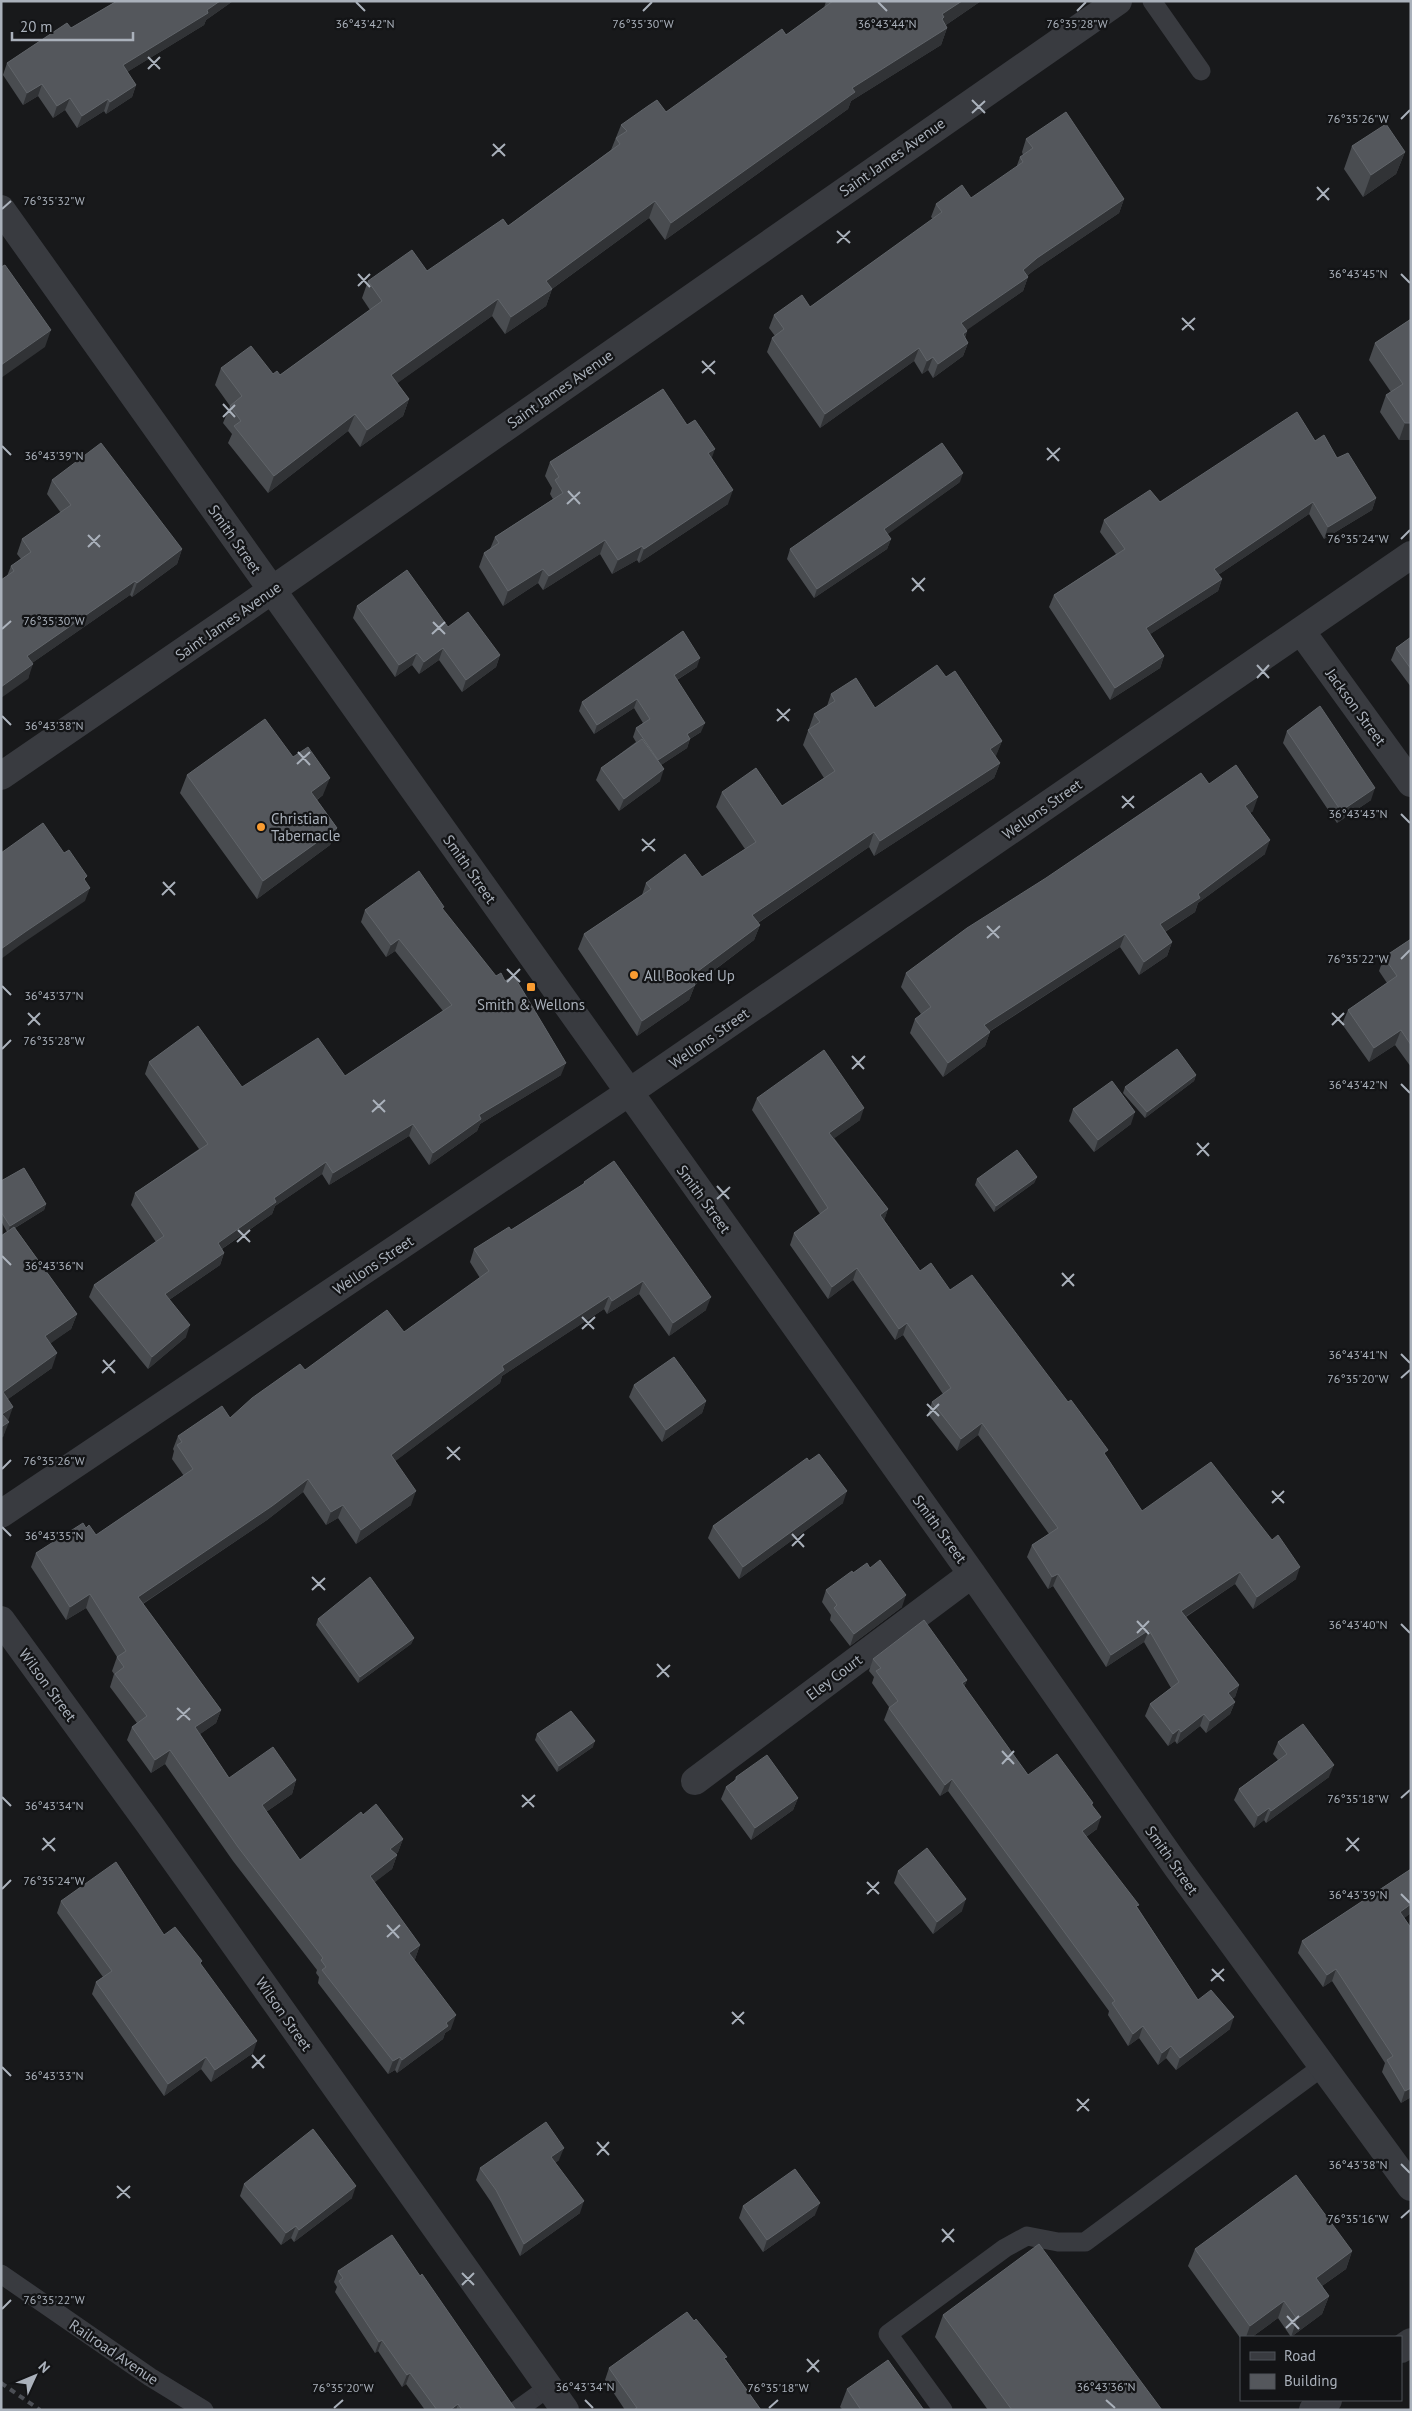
<svg xmlns="http://www.w3.org/2000/svg" width="1412" height="2411" font-family="'PT Sans',sans-serif">
<style>
.lines{fill:none;stroke-linecap:round;stroke-linejoin:round}
.service{stroke:#393b40;stroke-width:19}
.minor{stroke:#393b40;stroke-width:28}
.rail{stroke:#4c4f55;stroke-width:4;stroke-dasharray:6 5;stroke-linecap:butt}
.wall{fill:#494c50}
.shaded-wall{fill:#313336}
.building{fill:#54575c;stroke:#61656a}
.ticks{fill:none;stroke:#aab1bb;stroke-width:2}
.poi-dot{fill:#fa9c31;stroke:#131416;stroke-width:2}
.labels{text-anchor:middle;dominant-baseline:central;stroke-width:4.5;stroke-linejoin:round;paint-order:stroke}
.street-label{font-size:15px;fill:#aab1bb;stroke:#131416}
.poi-label{font-size:15px;fill:#aab1bb;stroke:#131416;text-anchor:start}
.ticks-label{font-size:12px;text-anchor:middle;fill:#aab1bb;stroke:#131416;stroke-width:4.5;stroke-linejoin:round;paint-order:stroke}
</style>
<rect width="100%" height="100%" fill="#18191b"/>
<g class="lines">
<path class="service" d="M 1152,1 L 1201,71
M 1,2274 L 150,2377 L 204,2410
M 517,2410 L 549,2387
M 943,2410 L 888,2334 L 1005,2248 L 1027,2236 L 1058,2242 L 1085,2242 L 1322,2067"/>
<path class="minor" d="M 1,209 L 972,1574 L 1177,1867 L 1411,2187
M 1301,631 L 1411,783
M 1,776 L 249,606 L 1118,1
M 1,1514 L 628,1093 L 1411,555
M 1,1620 L 150,1825 L 565,2410
M 695,1781 L 972,1574
M 1401,2349 L 1411,2342
M 1313,2410 L 1328,2400"/>
<path class="rail" d="M 1,2383 L 40,2410"/>
</g>
<path class="wall" d="M 115,1 L 233,1 L 206,20 L 204,25 L 127,72 L 136,85 L 132,97 L 106,114 L 104,111 L 77,128 L 65,110 L 53,118 L 38,96 L 23,105 L 3,75 L 7,63 L 71,28 L 116,2 Z
M 826,1 L 981,1 L 946,25 L 947,28 L 941,45 L 851,101 L 848,109 L 665,240 L 649,218 L 552,289 L 546,306 L 505,334 L 492,316 L 397,383 L 409,399 L 403,416 L 360,447 L 348,431 L 268,493 L 228,443 L 232,434 L 223,423 L 230,406 L 215,385 L 221,368 L 280,375 L 370,310 L 362,298 L 368,281 L 427,271 L 508,226 L 611,150 L 621,125 L 666,112 L 786,35 L 824,8 Z
M 1026,139 L 1124,199 L 1119,213 L 1033,271 L 1027,276 L 1028,277 L 1023,291 L 966,330 L 967,331 L 965,338 L 968,343 L 963,356 L 933,378 L 928,370 L 922,374 L 914,361 L 820,428 L 767,352 L 772,338 L 775,336 L 769,328 L 774,315 L 810,307 L 933,219 L 931,217 L 936,204 L 971,198 L 1016,168 L 1020,157 L 1023,155 L 1022,152 Z
M 1352,146 L 1405,152 L 1396,174 L 1363,197 L 1344,169 Z
M 1411,319 L 1411,440 L 1399,440 L 1380,412 L 1386,395 L 1391,392 L 1369,360 L 1375,343 Z
M 687,425 L 712,458 L 728,504 L 639,563 L 637,560 L 612,574 L 600,554 L 543,590 L 538,583 L 503,606 L 479,567 L 484,553 L 490,549 L 495,537 L 553,499 L 550,494 L 552,488 L 545,476 L 550,462 Z
M 1315,441 L 1337,458 L 1376,498 L 1372,510 L 1324,539 L 1309,514 L 1218,575 L 1222,579 L 1218,591 L 1150,634 L 1164,656 L 1160,668 L 1110,700 L 1049,607 L 1054,595 L 1116,554 L 1100,532 L 1104,520 L 1160,502 Z
M 52,480 L 182,549 L 177,564 L 132,597 L 130,595 L 32,663 L 28,679 L 7,576 L 11,566 L 21,559 L 17,554 L 22,539 L 61,513 L 47,494 Z
M 960,482 L 887,534 L 891,539 L 887,549 L 814,598 L 787,559 L 790,549 Z
M 357,606 L 448,627 L 500,655 L 496,667 L 462,692 L 439,660 L 419,674 L 412,665 L 395,677 L 353,618 Z
M 1411,637 L 1411,687 L 1391,660 L 1396,648 Z
M 697,667 L 677,680 L 701,732 L 690,739 L 687,748 L 661,765 L 660,781 L 619,811 L 596,780 L 601,768 L 636,742 L 633,737 L 636,728 L 643,723 L 634,708 L 594,734 L 579,711 L 582,702 Z
M 946,677 L 1002,741 L 995,757 L 1000,763 L 994,778 L 874,856 L 869,847 L 758,923 L 760,925 L 754,940 L 695,985 L 689,1000 L 637,1036 L 578,949 L 584,934 L 642,895 L 646,883 L 702,877 L 745,849 L 716,807 L 722,792 L 782,806 L 824,778 L 803,745 L 814,714 L 827,706 L 831,694 L 875,708 Z
M 1287,731 L 1371,800 L 1337,823 L 1283,743 Z
M 293,757 L 323,795 L 317,800 L 337,828 L 330,845 L 257,899 L 180,793 L 187,775 Z
M 1209,784 L 1253,811 L 1250,813 L 1265,854 L 1198,903 L 1195,912 L 1165,932 L 1172,942 L 1167,956 L 1139,975 L 1120,947 L 989,1032 L 990,1032 L 985,1046 L 943,1077 L 910,1033 L 915,1019 L 921,1014 L 901,987 L 906,973 Z
M 365,910 L 443,910 L 561,1075 L 480,1124 L 477,1131 L 429,1165 L 409,1136 L 329,1185 L 322,1174 L 275,1206 L 272,1214 L 222,1249 L 224,1253 L 220,1265 L 169,1300 L 186,1337 L 148,1369 L 89,1297 L 94,1285 L 156,1242 L 131,1205 L 135,1193 L 199,1149 L 145,1074 L 149,1062 L 242,1087 L 345,1076 L 443,1011 L 395,951 L 386,957 L 361,922 Z
M 1411,939 L 1411,1067 L 1395,1045 L 1369,1062 L 1342,1024 L 1348,1010 L 1387,983 L 1379,971 L 1384,957 Z
M 1196,1075 L 1194,1081 L 1145,1118 L 1123,1093 L 1125,1087 Z
M 757,1098 L 860,1120 L 834,1138 L 888,1209 L 884,1220 L 920,1271 L 950,1290 L 1106,1456 L 1142,1511 L 1296,1579 L 1253,1609 L 1235,1584 L 1186,1617 L 1239,1685 L 1235,1697 L 1232,1699 L 1235,1702 L 1230,1714 L 1206,1733 L 1200,1726 L 1177,1744 L 1175,1741 L 1168,1746 L 1145,1716 L 1150,1704 L 1171,1688 L 1144,1642 L 1106,1667 L 1053,1586 L 1048,1589 L 1027,1557 L 1032,1545 L 1049,1534 L 978,1435 L 957,1451 L 928,1414 L 932,1402 L 943,1394 L 903,1335 L 895,1340 L 853,1280 L 828,1299 L 790,1245 L 794,1233 L 820,1214 L 752,1110 Z
M 1073,1109 L 1131,1124 L 1094,1152 L 1069,1121 Z
M 1037,1177 L 1034,1183 L 994,1212 L 975,1185 L 977,1179 Z
M 1,1181 L 46,1204 L 44,1210 L 15,1228 L 77,1314 L 71,1329 L 50,1343 L 52,1368 L 8,1399 L 8,1421 L 3,1437 L 7,1232 L 1,1221 Z
M 584,1182 L 706,1310 L 669,1336 L 639,1294 L 607,1314 L 604,1309 L 502,1376 L 500,1383 L 395,1461 L 411,1505 L 356,1544 L 338,1518 L 326,1525 L 303,1492 L 267,1520 L 143,1604 L 221,1710 L 216,1723 L 200,1734 L 229,1778 L 296,1780 L 292,1794 L 266,1812 L 300,1860 L 363,1815 L 403,1839 L 398,1852 L 396,1854 L 397,1855 L 392,1869 L 374,1882 L 420,1945 L 415,1959 L 414,1960 L 451,2029 L 445,2033 L 443,2039 L 397,2073 L 395,2070 L 388,2074 L 318,1983 L 319,1977 L 316,1973 L 317,1970 L 233,1861 L 165,1764 L 151,1773 L 127,1740 L 132,1727 L 137,1723 L 110,1687 L 114,1674 L 112,1671 L 117,1657 L 86,1608 L 66,1620 L 31,1567 L 36,1553 L 86,1528 L 96,1535 L 184,1476 L 172,1459 L 174,1451 L 173,1449 L 178,1436 L 230,1418 L 305,1370 L 404,1332 L 480,1278 L 470,1262 L 474,1249 L 511,1230 L 583,1185 Z
M 634,1385 L 706,1401 L 702,1413 L 662,1442 L 629,1397 Z
M 809,1461 L 843,1503 L 739,1579 L 708,1538 L 713,1526 Z
M 853,1573 L 902,1607 L 850,1646 L 830,1620 L 831,1615 L 822,1602 L 826,1590 Z
M 318,1619 L 414,1638 L 411,1644 L 358,1683 L 316,1625 Z
M 873,1659 L 967,1680 L 964,1687 L 1028,1775 L 1093,1803 L 1092,1806 L 1097,1829 L 1086,1837 L 1138,1908 L 1198,2000 L 1230,2029 L 1176,2070 L 1166,2058 L 1158,2065 L 1139,2038 L 1128,2046 L 1108,2015 L 1109,2011 L 948,1791 L 940,1796 L 884,1720 L 889,1707 L 872,1683 L 874,1677 L 869,1671 Z
M 537,1734 L 593,1747 L 557,1772 L 535,1740 Z
M 1278,1742 L 1329,1777 L 1266,1823 L 1264,1820 L 1254,1828 L 1234,1800 L 1239,1789 L 1278,1760 L 1273,1754 Z
M 736,1777 L 798,1798 L 793,1810 L 751,1840 L 721,1799 L 726,1787 L 734,1781 Z
M 1411,1869 L 1411,1913 L 1404,1918 L 1411,1928 L 1411,2097 L 1401,2103 L 1382,2072 L 1385,2063 L 1332,1981 L 1323,1987 L 1298,1953 L 1302,1941 Z
M 898,1871 L 962,1911 L 933,1934 L 894,1883 Z
M 61,1901 L 164,1935 L 201,1965 L 253,2053 L 211,2082 L 201,2069 L 164,2096 L 92,1994 L 96,1982 L 103,1977 L 57,1913 Z
M 559,2160 L 555,2163 L 580,2213 L 520,2256 L 491,2202 L 476,2180 L 480,2168 Z
M 244,2184 L 352,2198 L 294,2242 L 291,2238 L 281,2245 L 240,2196 Z
M 743,2206 L 815,2215 L 763,2252 L 739,2218 Z
M 1195,2249 L 1352,2251 L 1346,2269 L 1322,2286 L 1329,2296 L 1322,2314 L 1291,2337 L 1278,2318 L 1252,2337 L 1241,2337 L 1241,2339 L 1188,2266 Z
M 338,2271 L 420,2276 L 516,2410 L 425,2410 L 406,2384 L 402,2387 L 378,2351 L 375,2353 L 335,2292 L 337,2287 L 334,2282 Z
M 943,2315 L 1162,2410 L 988,2410 L 935,2337 Z
M 726,2360 L 761,2410 L 625,2410 L 605,2380 L 609,2368 Z
M 847,2389 L 924,2410 L 843,2410 L 840,2407 Z"/>
<path class="shaded-wall" d="M 220,1 L 233,1 L 206,20 L 204,25 L 119,77 L 123,65 Z
M 962,1 L 981,1 L 940,29 L 947,28 L 941,45 L 851,101 L 848,109 L 665,240 L 671,223 L 852,88 L 942,14 Z
M 42,84 L 38,96 L 23,105 L 27,93 Z
M 136,85 L 132,97 L 106,114 L 110,102 Z
M 70,98 L 65,110 L 53,118 L 57,106 Z
M 108,99 L 104,111 L 77,128 L 82,116 Z
M 1405,152 L 1396,174 L 1363,197 L 1371,175 Z
M 1124,199 L 1119,213 L 1033,271 L 1018,283 L 1023,270 L 1037,258 Z
M 655,201 L 649,218 L 549,291 L 552,289 L 546,306 L 505,334 L 511,317 L 546,281 Z
M 1028,277 L 1023,291 L 957,337 L 961,323 Z
M 498,299 L 492,316 L 385,392 L 391,375 Z
M 51,330 L 45,347 L 1,378 L 1,365 Z
M 967,331 L 962,345 L 963,334 Z
M 968,343 L 963,356 L 933,378 L 938,364 Z
M 919,348 L 914,361 L 820,428 L 825,414 Z
M 933,357 L 928,370 L 922,374 L 927,361 Z
M 409,399 L 403,416 L 360,447 L 367,430 Z
M 355,414 L 348,431 L 268,493 L 274,476 Z
M 1405,423 L 1411,423 L 1411,440 L 1399,440 Z
M 715,449 L 710,463 L 708,453 Z
M 963,473 L 960,482 L 881,539 L 884,529 Z
M 733,490 L 728,504 L 639,563 L 644,549 Z
M 1376,498 L 1372,510 L 1324,539 L 1328,527 Z
M 1313,502 L 1309,514 L 1209,581 L 1214,569 Z
M 891,539 L 887,549 L 814,598 L 817,589 Z
M 605,540 L 600,554 L 543,590 L 549,576 Z
M 642,546 L 637,560 L 612,574 L 618,560 Z
M 182,549 L 177,564 L 132,597 L 137,583 Z
M 543,569 L 538,583 L 503,606 L 508,591 Z
M 1222,579 L 1218,591 L 1141,640 L 1146,628 Z
M 135,581 L 130,595 L 22,670 L 27,656 Z
M 443,648 L 439,660 L 419,674 L 424,662 Z
M 417,653 L 412,665 L 395,677 L 399,665 Z
M 500,655 L 496,667 L 462,692 L 466,680 Z
M 1164,656 L 1160,668 L 1110,700 L 1115,688 Z
M 700,658 L 697,667 L 670,684 L 674,675 Z
M 33,664 L 28,679 L 1,698 L 1,687 Z
M 637,699 L 634,708 L 594,734 L 597,725 Z
M 705,723 L 701,732 L 683,743 L 687,734 Z
M 690,739 L 687,748 L 655,769 L 658,760 Z
M 1002,741 L 996,756 L 985,764 L 990,749 Z
M 1000,763 L 994,778 L 874,856 L 880,841 Z
M 664,769 L 660,781 L 619,811 L 624,799 Z
M 330,778 L 323,795 L 304,809 L 311,792 Z
M 1375,788 L 1371,800 L 1337,823 L 1341,811 Z
M 1258,797 L 1253,811 L 1240,820 L 1245,806 Z
M 337,828 L 330,845 L 257,899 L 263,881 Z
M 874,832 L 869,847 L 747,930 L 752,915 Z
M 1270,840 L 1265,854 L 1198,903 L 1195,912 L 1155,938 L 1160,924 L 1198,894 Z
M 90,888 L 85,901 L 20,945 L 1,959 L 1,949 L 25,932 Z
M 760,925 L 754,940 L 689,989 L 695,985 L 689,1000 L 637,1036 L 642,1021 L 690,977 Z
M 1125,934 L 1120,947 L 979,1038 L 984,1025 Z
M 399,939 L 395,951 L 386,957 L 391,945 Z
M 1172,942 L 1167,956 L 1139,975 L 1144,962 Z
M 1401,1030 L 1395,1045 L 1369,1062 L 1374,1048 Z
M 990,1032 L 985,1046 L 943,1077 L 948,1063 Z
M 566,1063 L 561,1075 L 480,1124 L 477,1131 L 429,1165 L 433,1153 L 479,1115 Z
M 1196,1075 L 1194,1081 L 1145,1118 L 1147,1112 Z
M 864,1108 L 860,1120 L 825,1145 L 829,1133 Z
M 1135,1112 L 1131,1124 L 1094,1152 L 1098,1140 Z
M 413,1124 L 409,1136 L 329,1185 L 333,1173 Z
M 326,1162 L 322,1174 L 275,1206 L 272,1214 L 213,1255 L 218,1243 L 274,1198 Z
M 1037,1177 L 1034,1183 L 994,1212 L 996,1206 Z
M 46,1204 L 44,1210 L 8,1232 L 10,1226 Z
M 888,1209 L 884,1221 L 880,1215 Z
M 224,1253 L 220,1265 L 160,1306 L 165,1294 Z
M 857,1268 L 853,1280 L 828,1299 L 832,1287 Z
M 643,1281 L 639,1294 L 607,1314 L 612,1301 Z
M 609,1296 L 604,1309 L 502,1376 L 500,1383 L 386,1468 L 391,1455 L 502,1366 Z
M 711,1297 L 706,1310 L 669,1336 L 673,1323 Z
M 77,1314 L 71,1329 L 40,1351 L 45,1336 Z
M 907,1323 L 903,1335 L 895,1340 L 899,1329 Z
M 190,1325 L 186,1337 L 148,1369 L 152,1357 Z
M 57,1353 L 52,1368 L 1,1404 L 3,1392 Z
M 706,1401 L 702,1413 L 662,1442 L 666,1430 Z
M 13,1407 L 8,1421 L 2,1414 Z
M 9,1422 L 3,1437 L 1,1438 L 1,1427 Z
M 982,1423 L 978,1435 L 957,1451 L 961,1439 Z
M 308,1479 L 303,1492 L 267,1520 L 133,1610 L 138,1597 Z
M 416,1491 L 411,1505 L 356,1544 L 361,1530 Z
M 847,1491 L 843,1503 L 739,1579 L 743,1567 Z
M 343,1505 L 338,1518 L 326,1525 L 331,1512 Z
M 1300,1567 L 1296,1579 L 1253,1609 L 1257,1597 Z
M 1240,1572 L 1235,1584 L 1177,1622 L 1181,1611 Z
M 1058,1574 L 1053,1586 L 1048,1589 L 1052,1577 Z
M 90,1594 L 86,1608 L 66,1620 L 70,1607 Z
M 906,1595 L 902,1607 L 850,1646 L 854,1634 Z
M 1149,1630 L 1144,1642 L 1106,1667 L 1111,1655 Z
M 414,1638 L 411,1644 L 358,1683 L 360,1677 Z
M 967,1680 L 962,1692 L 962,1683 Z
M 1239,1685 L 1235,1697 L 1224,1705 L 1228,1693 Z
M 1235,1702 L 1230,1714 L 1206,1733 L 1210,1721 Z
M 221,1710 L 216,1723 L 190,1741 L 195,1727 Z
M 1204,1714 L 1200,1726 L 1177,1744 L 1181,1732 Z
M 1179,1729 L 1175,1741 L 1168,1746 L 1173,1734 Z
M 595,1741 L 593,1747 L 557,1772 L 559,1766 Z
M 170,1750 L 165,1764 L 151,1773 L 155,1760 Z
M 1334,1765 L 1329,1777 L 1266,1823 L 1271,1811 Z
M 952,1779 L 948,1791 L 940,1796 L 945,1785 Z
M 296,1780 L 292,1794 L 257,1818 L 262,1805 Z
M 798,1798 L 793,1810 L 751,1840 L 755,1828 Z
M 1269,1808 L 1264,1820 L 1254,1828 L 1258,1816 Z
M 1101,1817 L 1097,1829 L 1077,1843 L 1082,1831 Z
M 403,1839 L 398,1852 L 386,1862 L 390,1849 Z
M 397,1855 L 392,1869 L 365,1890 L 370,1876 Z
M 966,1899 L 962,1911 L 933,1934 L 937,1922 Z
M 1411,1904 L 1411,1913 L 1396,1924 L 1400,1912 Z
M 420,1945 L 415,1959 L 404,1967 L 409,1953 Z
M 1336,1969 L 1332,1981 L 1323,1987 L 1327,1975 Z
M 456,2015 L 451,2029 L 445,2033 L 443,2039 L 397,2073 L 402,2060 Z
M 1234,2017 L 1230,2029 L 1176,2070 L 1180,2058 Z
M 1143,2026 L 1139,2038 L 1128,2046 L 1133,2034 Z
M 257,2041 L 253,2053 L 211,2082 L 215,2070 Z
M 1171,2046 L 1166,2058 L 1158,2065 L 1162,2053 Z
M 206,2057 L 201,2069 L 164,2096 L 168,2084 Z
M 400,2057 L 395,2070 L 388,2074 L 393,2061 Z
M 1411,2088 L 1411,2097 L 1401,2103 L 1405,2091 Z
M 564,2148 L 559,2160 L 547,2169 L 551,2157 Z
M 356,2186 L 352,2198 L 294,2242 L 299,2230 Z
M 584,2201 L 580,2213 L 520,2256 L 524,2244 Z
M 820,2203 L 815,2215 L 763,2252 L 767,2240 Z
M 296,2226 L 291,2238 L 281,2245 L 286,2233 Z
M 1352,2251 L 1346,2269 L 1309,2295 L 1316,2278 Z
M 1329,2296 L 1322,2314 L 1291,2337 L 1297,2319 Z
M 1284,2301 L 1278,2318 L 1252,2337 L 1246,2337 L 1250,2326 Z
M 382,2340 L 378,2351 L 375,2353 L 379,2342 Z
M 410,2373 L 406,2384 L 402,2387 L 407,2375 Z
M 458,2404 L 456,2410 L 450,2410 Z"/>
<path class="building" d="M 117,1 L 220,1 L 207,10 L 208,13 L 123,65 L 136,85 L 110,102 L 108,99 L 82,116 L 70,98 L 57,106 L 42,84 L 27,93 L 7,63 L 67,23 L 71,28 Z
M 833,1 L 962,1 L 942,14 L 944,17 L 942,19 L 947,28 L 852,88 L 855,92 L 671,223 L 655,201 L 546,281 L 552,289 L 511,317 L 498,299 L 391,375 L 409,399 L 367,430 L 355,414 L 274,476 L 234,426 L 241,421 L 230,406 L 242,396 L 221,368 L 251,346 L 273,374 L 277,371 L 280,375 L 382,301 L 368,281 L 412,250 L 427,271 L 503,219 L 508,226 L 620,144 L 616,138 L 627,131 L 621,125 L 648,106 L 657,100 L 666,112 L 782,29 L 786,35 Z
M 1066,112 L 1124,199 L 1037,258 L 1023,270 L 1028,277 L 961,323 L 967,331 L 963,334 L 968,343 L 938,364 L 933,357 L 927,361 L 919,348 L 825,414 L 772,338 L 784,329 L 774,315 L 802,295 L 810,307 L 942,212 L 936,204 L 962,185 L 971,198 L 1023,162 L 1020,157 L 1033,148 L 1026,139 Z
M 1386,124 L 1405,152 L 1371,175 L 1352,146 Z
M 5,265 L 51,330 L 1,365 L 1,267 Z
M 1411,319 L 1411,423 L 1405,423 L 1386,395 L 1403,384 L 1375,343 Z
M 663,389 L 687,425 L 695,420 L 715,449 L 708,453 L 733,490 L 644,549 L 642,546 L 618,560 L 605,540 L 549,576 L 543,569 L 508,591 L 484,553 L 499,543 L 495,537 L 563,493 L 555,480 L 559,477 L 550,462 Z
M 1297,412 L 1315,441 L 1324,435 L 1337,458 L 1348,453 L 1376,498 L 1328,527 L 1313,502 L 1214,569 L 1222,579 L 1146,628 L 1164,656 L 1115,688 L 1054,595 L 1125,549 L 1104,520 L 1150,490 L 1160,502 Z
M 101,443 L 182,549 L 137,583 L 135,581 L 27,656 L 33,664 L 1,687 L 1,580 L 14,571 L 11,566 L 31,552 L 22,539 L 71,505 L 52,480 Z
M 942,443 L 963,473 L 884,529 L 891,539 L 817,589 L 790,549 Z
M 407,570 L 448,627 L 468,612 L 500,655 L 466,680 L 443,648 L 424,662 L 417,653 L 399,665 L 357,606 Z
M 683,631 L 700,658 L 674,675 L 705,723 L 687,734 L 690,739 L 658,760 L 636,728 L 650,719 L 637,699 L 597,725 L 582,702 Z
M 1411,637 L 1411,669 L 1396,648 Z
M 937,665 L 946,677 L 955,671 L 1002,741 L 990,749 L 1000,763 L 880,841 L 874,832 L 752,915 L 760,925 L 690,977 L 695,985 L 642,1021 L 584,934 L 651,889 L 646,883 L 685,854 L 702,877 L 756,842 L 722,792 L 756,768 L 782,806 L 835,771 L 808,730 L 820,722 L 814,714 L 835,701 L 831,694 L 856,678 L 875,708 Z
M 1320,706 L 1375,788 L 1341,811 L 1287,731 Z
M 265,719 L 293,757 L 308,747 L 330,778 L 311,792 L 337,828 L 263,881 L 187,775 Z
M 642,739 L 664,769 L 624,799 L 601,768 Z
M 1236,765 L 1258,797 L 1245,806 L 1270,840 L 1198,894 L 1200,898 L 1160,924 L 1172,942 L 1144,962 L 1125,934 L 984,1025 L 990,1032 L 948,1063 L 915,1019 L 931,1007 L 906,973 L 967,928 L 1046,878 L 1201,773 L 1209,784 Z
M 43,823 L 64,853 L 69,850 L 87,876 L 84,879 L 90,888 L 25,932 L 1,949 L 1,853 Z
M 419,871 L 444,907 L 442,908 L 496,976 L 501,973 L 505,981 L 514,976 L 566,1063 L 479,1115 L 481,1119 L 433,1153 L 413,1124 L 333,1173 L 326,1162 L 274,1198 L 276,1202 L 218,1243 L 224,1253 L 165,1294 L 190,1325 L 152,1357 L 94,1285 L 164,1236 L 135,1193 L 208,1144 L 149,1062 L 198,1026 L 242,1087 L 318,1038 L 345,1076 L 452,1005 L 399,939 L 391,945 L 365,910 Z
M 1411,939 L 1411,1045 L 1401,1030 L 1374,1048 L 1348,1010 L 1397,976 L 1384,957 Z
M 1177,1049 L 1196,1075 L 1147,1112 L 1125,1087 Z
M 824,1050 L 864,1108 L 829,1133 L 888,1209 L 880,1215 L 920,1271 L 931,1263 L 950,1290 L 972,1275 L 1068,1402 L 1071,1400 L 1108,1450 L 1104,1453 L 1142,1511 L 1211,1462 L 1272,1540 L 1278,1535 L 1300,1567 L 1257,1597 L 1240,1572 L 1181,1611 L 1239,1685 L 1228,1693 L 1235,1702 L 1210,1721 L 1204,1714 L 1181,1732 L 1179,1729 L 1173,1734 L 1150,1704 L 1179,1682 L 1149,1630 L 1111,1655 L 1058,1574 L 1052,1577 L 1032,1545 L 1058,1528 L 982,1423 L 961,1439 L 932,1402 L 951,1388 L 907,1323 L 899,1329 L 857,1268 L 832,1287 L 794,1233 L 828,1208 L 757,1098 Z
M 1112,1081 L 1135,1112 L 1098,1140 L 1073,1109 Z
M 1017,1150 L 1037,1177 L 996,1206 L 977,1179 Z
M 614,1161 L 711,1297 L 673,1323 L 643,1281 L 612,1301 L 609,1296 L 502,1366 L 504,1370 L 391,1455 L 416,1491 L 361,1530 L 343,1505 L 331,1512 L 308,1479 L 272,1506 L 138,1597 L 221,1710 L 195,1727 L 229,1778 L 273,1747 L 296,1780 L 262,1805 L 300,1860 L 361,1812 L 363,1815 L 376,1804 L 403,1839 L 390,1849 L 397,1855 L 370,1876 L 420,1945 L 409,1953 L 456,2015 L 446,2023 L 448,2026 L 402,2060 L 400,2057 L 393,2061 L 322,1970 L 326,1967 L 321,1960 L 323,1958 L 238,1847 L 170,1750 L 155,1760 L 132,1727 L 147,1716 L 115,1674 L 124,1667 L 117,1657 L 126,1651 L 90,1594 L 70,1607 L 36,1553 L 83,1523 L 86,1528 L 89,1525 L 96,1535 L 193,1469 L 177,1445 L 182,1442 L 178,1436 L 222,1406 L 230,1418 L 252,1398 L 300,1364 L 305,1370 L 387,1310 L 404,1332 L 489,1271 L 474,1249 L 509,1227 L 511,1230 L 585,1183 L 584,1182 Z
M 24,1168 L 46,1204 L 10,1226 L 1,1212 L 1,1181 Z
M 14,1227 L 77,1314 L 45,1336 L 57,1353 L 3,1392 L 13,1407 L 2,1414 L 9,1422 L 1,1427 L 1,1236 Z
M 674,1357 L 706,1401 L 666,1430 L 634,1385 Z
M 819,1454 L 847,1491 L 743,1567 L 713,1526 L 807,1458 L 809,1461 Z
M 880,1560 L 906,1595 L 854,1634 L 834,1608 L 837,1605 L 826,1590 L 852,1571 L 853,1573 L 867,1563 L 870,1568 Z
M 370,1577 L 414,1638 L 360,1677 L 318,1619 Z
M 924,1620 L 967,1680 L 962,1683 L 1028,1775 L 1057,1754 L 1093,1803 L 1091,1804 L 1101,1817 L 1082,1831 L 1139,1905 L 1136,1906 L 1198,2000 L 1211,1990 L 1234,2017 L 1180,2058 L 1171,2046 L 1162,2053 L 1143,2026 L 1133,2034 L 1112,2003 L 1115,2001 L 952,1779 L 945,1785 L 889,1708 L 898,1701 L 876,1671 L 881,1668 L 873,1659 Z
M 571,1711 L 595,1741 L 559,1766 L 537,1734 Z
M 1303,1724 L 1334,1765 L 1271,1811 L 1269,1808 L 1258,1816 L 1239,1789 L 1287,1754 L 1278,1742 Z
M 767,1755 L 798,1798 L 755,1828 L 726,1787 L 737,1779 L 736,1777 Z
M 927,1848 L 966,1899 L 937,1922 L 898,1871 Z
M 116,1862 L 164,1935 L 175,1927 L 202,1961 L 200,1963 L 257,2041 L 215,2070 L 206,2057 L 168,2084 L 96,1982 L 112,1971 L 61,1901 Z
M 1411,1869 L 1411,1904 L 1400,1912 L 1411,1928 L 1411,2088 L 1405,2091 L 1387,2060 L 1393,2056 L 1336,1969 L 1327,1975 L 1302,1941 Z
M 546,2122 L 564,2148 L 551,2157 L 584,2201 L 524,2244 L 496,2190 L 480,2168 Z
M 313,2129 L 356,2186 L 299,2230 L 296,2226 L 286,2233 L 244,2184 Z
M 795,2169 L 820,2203 L 767,2240 L 743,2206 Z
M 1296,2175 L 1352,2251 L 1316,2278 L 1329,2296 L 1297,2319 L 1284,2301 L 1250,2326 L 1195,2249 Z
M 392,2235 L 420,2276 L 422,2274 L 516,2410 L 462,2410 L 458,2404 L 450,2410 L 437,2410 L 410,2373 L 407,2375 L 382,2340 L 379,2342 L 339,2281 L 343,2278 L 338,2271 Z
M 1039,2244 L 1162,2410 L 1012,2410 L 943,2315 Z
M 687,2312 L 694,2321 L 696,2319 L 727,2357 L 724,2358 L 761,2410 L 636,2410 L 635,2409 L 637,2408 L 609,2368 Z
M 888,2360 L 924,2410 L 861,2410 L 847,2389 Z"/>
<path class="ticks" d="M 356,2 L 365,11M 878,2 L 887,11M 643,11 L 652,2M 1077,11 L 1086,2M 148,57 L 160,69M 148,69 L 160,57M 972,100 L 985,113M 972,113 L 985,101M 1401,119 L 1410,110M 493,144 L 505,156M 492,156 L 505,144M 1317,187 L 1329,200M 1317,200 L 1329,188M 2,209 L 11,201M 837,231 L 850,243M 837,243 L 850,231M 358,274 L 370,287M 1401,274 L 1410,283M 358,286 L 370,274M 1182,318 L 1194,330M 1182,330 L 1195,318M 702,361 L 715,374M 702,373 L 715,361M 223,404 L 235,417M 223,417 L 235,405M 2,446 L 11,455M 1047,448 L 1059,461M 1047,460 L 1060,448M 568,491 L 580,504M 567,504 L 580,492M 88,535 L 100,547M 1401,539 L 1410,530M 88,547 L 100,535M 912,578 L 924,591M 912,591 L 925,578M 433,622 L 445,634M 2,629 L 11,621M 432,634 L 445,622M 1257,665 L 1269,678M 1257,678 L 1269,665M 777,709 L 789,721M 2,716 L 11,725M 777,721 L 790,709M 298,752 L 310,765M 297,764 L 310,752M 1122,796 L 1134,808M 1122,808 L 1134,796M 1401,814 L 1410,823M 642,839 L 655,851M 642,851 L 655,839M 163,882 L 175,895M 162,895 L 175,882M 987,926 L 999,938M 987,938 L 1000,926M 1401,959 L 1410,950M 507,969 L 520,982M 507,982 L 520,969M 2,986 L 11,995M 28,1013 L 40,1025M 1332,1013 L 1344,1025M 28,1025 L 40,1013M 1332,1025 L 1344,1013M 2,1049 L 11,1040M 852,1056 L 864,1069M 852,1069 L 865,1056M 1401,1084 L 1410,1093M 373,1100 L 385,1112M 372,1112 L 385,1100M 1197,1143 L 1209,1156M 1197,1155 L 1209,1143M 717,1186 L 729,1199M 717,1199 L 730,1187M 238,1230 L 250,1242M 237,1242 L 250,1230M 2,1256 L 11,1265M 1062,1273 L 1074,1286M 1062,1286 L 1074,1274M 582,1317 L 594,1329M 582,1329 L 595,1317M 1401,1354 L 1410,1363M 103,1360 L 115,1373M 102,1373 L 115,1360M 1401,1378 L 1410,1370M 927,1404 L 939,1416M 927,1416 L 939,1404M 447,1447 L 460,1460M 447,1459 L 460,1447M 2,1469 L 11,1460M 1272,1491 L 1284,1503M 1272,1503 L 1284,1491M 2,1527 L 11,1536M 792,1534 L 804,1547M 792,1546 L 804,1534M 312,1577 L 325,1590M 312,1590 L 325,1578M 1137,1621 L 1149,1634M 1401,1624 L 1410,1633M 1137,1633 L 1149,1621M 657,1664 L 669,1677M 657,1677 L 670,1665M 177,1708 L 190,1720M 177,1720 L 190,1708M 1002,1751 L 1014,1764M 1002,1764 L 1014,1751M 522,1795 L 534,1807M 2,1797 L 11,1806M 1401,1798 L 1410,1790M 522,1807 L 535,1795M 43,1838 L 55,1851M 1347,1838 L 1359,1851M 42,1850 L 55,1838M 1346,1851 L 1359,1838M 867,1882 L 879,1894M 2,1889 L 11,1880M 867,1894 L 879,1882M 1401,1894 L 1410,1903M 387,1925 L 399,1938M 387,1937 L 400,1925M 1212,1969 L 1224,1981M 1211,1981 L 1224,1969M 732,2012 L 744,2024M 732,2024 L 744,2012M 252,2055 L 264,2068M 2,2067 L 11,2076M 252,2068 L 265,2055M 1077,2099 L 1089,2111M 1077,2111 L 1089,2099M 597,2142 L 609,2155M 597,2155 L 609,2142M 1401,2164 L 1410,2173M 117,2186 L 130,2198M 117,2198 L 130,2186M 1401,2218 L 1410,2210M 942,2229 L 954,2242M 942,2242 L 954,2229M 462,2273 L 474,2285M 462,2285 L 474,2273M 2,2309 L 11,2300M 1287,2316 L 1299,2329M 1286,2328 L 1299,2316M 807,2359 L 819,2372M 807,2372 L 819,2360M 585,2400 L 593,2408M 1106,2400 L 1115,2408M 334,2408 L 343,2400M 769,2408 L 778,2400"/>
<g class="poi-dot">
<circle cx="261" cy="827" r="5"/>
<circle cx="634" cy="975" r="5"/>
<rect x="526" y="982" width="10" height="10" rx="2.5"/>
</g>
<g class="labels">
<g class="street-label">
<text transform="translate(892 157) rotate(-35)">Saint James Avenue</text>
<text transform="translate(560 389) rotate(-35)">Saint James Avenue</text>
<text transform="translate(235 539) rotate(55)">Smith Street</text>
<text transform="translate(228 621) rotate(-35)">Saint James Avenue</text>
<text transform="translate(1356 707) rotate(54)">Jackson Street</text>
<text transform="translate(1042 809) rotate(-35)">Wellons Street</text>
<text transform="translate(470 869) rotate(55)">Smith Street</text>
<text transform="translate(709 1038) rotate(-35)">Wellons Street</text>
<text transform="translate(704 1199) rotate(54)">Smith Street</text>
<text transform="translate(373 1265) rotate(-34)">Wellons Street</text>
<text transform="translate(940 1529) rotate(54)">Smith Street</text>
<text transform="translate(834 1677) rotate(-37)">Eley Court</text>
<text transform="translate(48 1685) rotate(54)">Wilson Street</text>
<text transform="translate(1172 1860) rotate(55)">Smith Street</text>
<text transform="translate(284 2014) rotate(55)">Wilson Street</text>
<text transform="translate(114 2352) rotate(34)">Railroad Avenue</text>
</g>
<g class="poi-label">
<text x="271" y="818">Christian<tspan x="271" dy="17">Tabernacle</tspan></text>
<text x="644" y="975">All Booked Up</text>
<text x="531" y="1004" text-anchor="middle">Smith &amp; Wellons</text>
</g>
</g>
<g class="ticks-label">
<text x="643" y="28">76°35'30"W</text>
<text x="1077" y="28">76°35'28"W</text>
<text x="365" y="28">36°43'42"N</text>
<text x="887" y="28">36°43'44"N</text>
<text x="1358" y="123">76°35'26"W</text>
<text x="54" y="205">76°35'32"W</text>
<text x="1358" y="278">36°43'45"N</text>
<text x="54" y="460">36°43'39"N</text>
<text x="1358" y="543">76°35'24"W</text>
<text x="54" y="625">76°35'30"W</text>
<text x="54" y="730">36°43'38"N</text>
<text x="1358" y="818">36°43'43"N</text>
<text x="1358" y="963">76°35'22"W</text>
<text x="54" y="1000">36°43'37"N</text>
<text x="54" y="1045">76°35'28"W</text>
<text x="1358" y="1089">36°43'42"N</text>
<text x="54" y="1270">36°43'36"N</text>
<text x="1358" y="1359">36°43'41"N</text>
<text x="1358" y="1383">76°35'20"W</text>
<text x="54" y="1465">76°35'26"W</text>
<text x="54" y="1540">36°43'35"N</text>
<text x="1358" y="1629">36°43'40"N</text>
<text x="1358" y="1803">76°35'18"W</text>
<text x="54" y="1810">36°43'34"N</text>
<text x="54" y="1885">76°35'24"W</text>
<text x="1358" y="1899">36°43'39"N</text>
<text x="54" y="2080">36°43'33"N</text>
<text x="1358" y="2169">36°43'38"N</text>
<text x="1358" y="2223">76°35'16"W</text>
<text x="54" y="2304">76°35'22"W</text>
<text x="585" y="2391">36°43'34"N</text>
<text x="1106" y="2391">36°43'36"N</text>
<text x="343" y="2392">76°35'20"W</text>
<text x="778" y="2392">76°35'18"W</text>
</g>
<rect width="1412" height="2411" fill="none" stroke="#aab1bb" stroke-width="5"/>
<rect x="1240" y="2336" width="162" height="65" fill="#131416" stroke="#4f5358"/>
<rect x="1250" y="2352" width="25" height="8" fill="#393b40" stroke="#4f5358"/>
<text x="1284" y="2361" font-size="15" fill="#aab1bb">Road</text>
<rect x="1250" y="2374" width="25" height="15" fill="#54575c" stroke="#4f5358"/>
<text x="1284" y="2386" font-size="15" fill="#aab1bb">Building</text>
<g transform="translate(35 2376) rotate(46)" stroke="#131416" stroke-width="4" paint-order="stroke">
<path d="M0-4L9 19L0 12L-9 19Z" fill="#aab1bb"/>
<text y="-8" font-size="14" font-weight="bold" text-anchor="middle" fill="#aab1bb">N</text>
</g>
<path d="M12 32v8h121v-8" fill="none" stroke="#aab1bb" stroke-width="2.5"/>
<text x="20" y="32" font-size="15" fill="#aab1bb" stroke="#131416" stroke-width="4" paint-order="stroke">20 m</text>
</svg>
